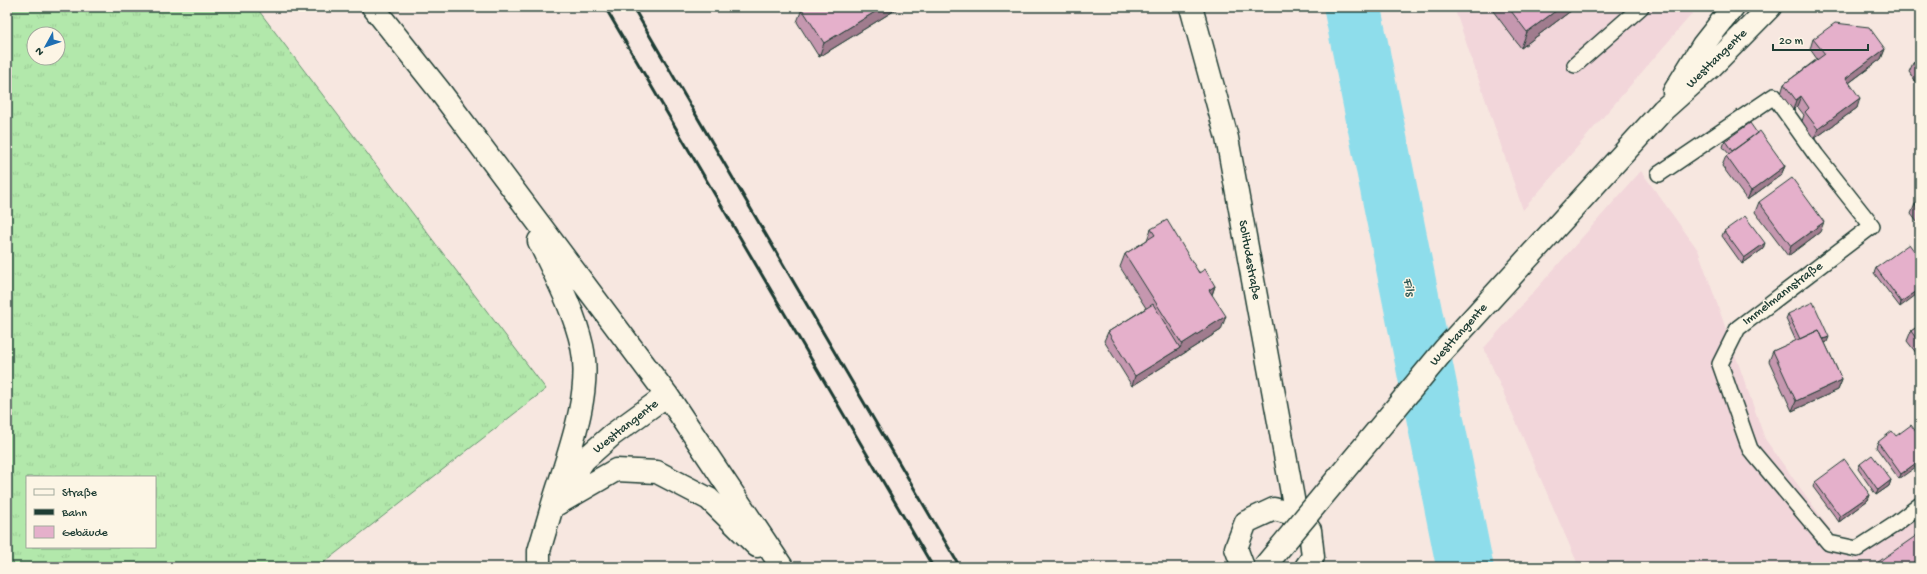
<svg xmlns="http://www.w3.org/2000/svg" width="1927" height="574" font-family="'Gochi Hand',sans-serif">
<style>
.built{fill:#f2d6da}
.grass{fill:url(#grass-tufts);stroke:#689270;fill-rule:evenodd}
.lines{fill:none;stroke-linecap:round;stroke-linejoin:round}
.river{stroke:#8eddeb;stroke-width:57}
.service-casing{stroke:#1f3d34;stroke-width:18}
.minor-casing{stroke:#1f3d34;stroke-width:25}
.secondary-casing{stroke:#1f3d34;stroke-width:25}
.service{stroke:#fcf5e5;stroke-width:15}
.minor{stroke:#fcf5e5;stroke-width:22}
.secondary{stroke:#fcf5e5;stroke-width:22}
.rail{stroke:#1f3d34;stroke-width:3}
.secondary-bridge-casing{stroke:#1f3d34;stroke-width:25;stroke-linecap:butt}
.secondary-bridge{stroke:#fcf5e5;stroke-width:22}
.wall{fill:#c597af;stroke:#1f3d34}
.shaded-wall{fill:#a07b8e;stroke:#1f3d34}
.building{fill:#e5b0cb;stroke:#1f3d34}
.labels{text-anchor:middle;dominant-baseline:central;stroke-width:3;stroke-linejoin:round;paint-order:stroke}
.street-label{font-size:13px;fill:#1f3d34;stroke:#fcf5e5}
.water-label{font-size:14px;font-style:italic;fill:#355d59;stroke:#fcf5e5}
</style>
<defs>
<pattern id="grass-tufts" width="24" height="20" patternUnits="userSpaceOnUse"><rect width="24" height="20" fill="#b2e8ab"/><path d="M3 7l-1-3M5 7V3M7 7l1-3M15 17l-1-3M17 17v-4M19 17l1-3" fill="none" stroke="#99c894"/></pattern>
</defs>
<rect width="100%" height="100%" fill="#f7e7e0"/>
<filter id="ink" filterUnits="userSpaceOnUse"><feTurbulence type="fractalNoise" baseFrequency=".025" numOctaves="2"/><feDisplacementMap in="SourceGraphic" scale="8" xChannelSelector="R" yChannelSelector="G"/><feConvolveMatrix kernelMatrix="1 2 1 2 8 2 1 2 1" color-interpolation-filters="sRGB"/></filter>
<g filter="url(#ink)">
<path class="built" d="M 1454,7 L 1698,7 L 1523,210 Z
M 1641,171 L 1698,250 L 1765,439 L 1852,560 L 1920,512 L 1920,567 L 1579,567 L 1484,348 Z"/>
<path class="grass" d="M 7,7 L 256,7 L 546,389 L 318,567 L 7,567 ZM 34,34 L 58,34 L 58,58 L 34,58 ZM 27,477 L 155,477 L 155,547 L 27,547 Z"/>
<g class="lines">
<path class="river" d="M 1352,7 L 1465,567"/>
<defs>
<path id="service" d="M 1575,65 L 1641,7
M 1659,174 L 1774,96 L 1816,155 L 1872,226 L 1738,328 L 1720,364 L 1750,449 L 1829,543 L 1857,549 L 1894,525 L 1920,505"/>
<path id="minor" d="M 1191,7 L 1227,138 L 1296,515
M 1243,567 L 1236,548 L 1246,522 L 1274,509 L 1296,515 L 1310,530 L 1313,557 L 1306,567"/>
<path id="secondary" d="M 373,7 L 439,90 L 667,395 L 782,567
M 1674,92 L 1703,45 L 1733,7
M 1663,110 L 1711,67 L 1770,7
M 539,241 C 555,275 574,310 582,346 C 593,395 566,460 552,507
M 552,507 L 616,470 L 657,472 L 709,499 L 757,546
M 539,567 L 539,551 L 552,507 L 584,460 L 612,435 L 667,395"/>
</defs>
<use href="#service" class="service-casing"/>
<use href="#minor" class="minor-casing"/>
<use href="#secondary" class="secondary-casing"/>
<use href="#service" class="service"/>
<use href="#minor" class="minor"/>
<use href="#secondary" class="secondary"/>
<path class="rail" d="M 605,7 L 933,567
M 633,7 L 960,567"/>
<defs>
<path id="secondary-bridge" d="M 1264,567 L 1444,350 L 1663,110"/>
</defs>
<use href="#secondary-bridge" class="secondary-bridge-casing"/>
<use href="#secondary-bridge" class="secondary-bridge"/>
</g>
<path class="wall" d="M 900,7 L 819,57 L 797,22 L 802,9 Z
M 1490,7 L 1576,7 L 1521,48 Z
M 1813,39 L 1885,49 L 1881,59 L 1849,83 L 1857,108 L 1814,139 L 1802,121 L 1804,115 L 1797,106 L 1793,110 L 1781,94 L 1784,84 L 1817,59 L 1810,49 Z
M 1920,57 L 1920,87 L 1909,72 L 1913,63 Z
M 1757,133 L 1785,166 L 1781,175 L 1747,200 L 1722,166 L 1726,156 L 1729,154 L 1723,147 L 1725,141 Z
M 1920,200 L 1920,226 L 1911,214 L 1915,204 Z
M 1759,202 L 1820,232 L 1788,256 L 1755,212 Z
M 1151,229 L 1215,286 L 1212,295 L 1221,330 L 1132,386 L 1104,341 L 1108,332 L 1146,308 L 1120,267 L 1125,254 L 1147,240 Z
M 1724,231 L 1763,249 L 1742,264 L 1722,236 Z
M 1920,259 L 1900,307 L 1874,273 L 1876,268 Z
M 1788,314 L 1827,342 L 1825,343 L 1842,380 L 1838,390 L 1792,411 L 1769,361 L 1773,351 L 1796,341 L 1786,319 Z
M 1920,325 L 1920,358 L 1907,341 L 1911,331 Z
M 1920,437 L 1899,479 L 1876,447 L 1878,442 Z
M 1860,464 L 1891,480 L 1889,486 L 1876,495 L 1858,469 Z
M 1815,482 L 1870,495 L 1868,500 L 1839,522 L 1813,487 Z"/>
<path class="shaded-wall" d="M 883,7 L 900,7 L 819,57 L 824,43 Z
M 1561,7 L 1576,7 L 1521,48 L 1527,32 Z
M 1885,49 L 1881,59 L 1842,88 L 1846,78 Z
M 1801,96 L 1797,106 L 1793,110 L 1796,100 Z
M 1860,98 L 1857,108 L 1814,139 L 1818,129 Z
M 1785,166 L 1781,175 L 1747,200 L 1751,191 Z
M 1824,222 L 1820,232 L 1788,256 L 1791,246 Z
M 1765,243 L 1763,249 L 1742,264 L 1744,258 Z
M 1215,286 L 1210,300 L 1209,290 Z
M 1920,289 L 1920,292 L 1900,307 L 1901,302 Z
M 1226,316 L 1221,330 L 1132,386 L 1135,376 L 1180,348 L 1182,344 Z
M 1829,337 L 1827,342 L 1818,346 L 1820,341 Z
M 1842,380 L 1838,390 L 1792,411 L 1796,401 Z
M 1920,460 L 1920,464 L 1899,479 L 1901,474 Z
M 1891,480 L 1889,486 L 1876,495 L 1878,490 Z
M 1870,495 L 1868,500 L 1839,522 L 1840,516 Z"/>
<path class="building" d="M 805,7 L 883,7 L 824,43 L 802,9 Z
M 1508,7 L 1561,7 L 1527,32 Z
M 1835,23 L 1869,27 L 1885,49 L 1846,78 L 1860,98 L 1818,129 L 1805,112 L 1809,108 L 1801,96 L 1796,100 L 1784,84 L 1825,54 L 1813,39 Z
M 1920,57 L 1920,72 L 1913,63 Z
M 1750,123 L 1757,133 L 1732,151 L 1725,141 Z
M 1760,131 L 1785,166 L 1751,191 L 1726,156 Z
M 1792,178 L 1824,222 L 1791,246 L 1759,202 Z
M 1920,200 L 1920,211 L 1915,204 Z
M 1745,216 L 1765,243 L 1744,258 L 1724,231 Z
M 1167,220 L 1199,273 L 1205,269 L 1215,286 L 1209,290 L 1226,316 L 1182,344 L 1125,254 L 1155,235 L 1151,229 Z
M 1909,244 L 1920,259 L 1920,289 L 1901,302 L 1876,268 Z
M 1813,302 L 1829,337 L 1823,339 L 1819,330 L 1800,339 L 1788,314 Z
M 1153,304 L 1180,348 L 1135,376 L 1108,332 Z
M 1920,325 L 1920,344 L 1911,331 Z
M 1819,330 L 1842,380 L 1796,401 L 1773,351 Z
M 1911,425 L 1920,437 L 1920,460 L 1901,474 L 1878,442 L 1892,431 L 1896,436 Z
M 1872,455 L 1891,480 L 1878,490 L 1860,464 Z
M 1845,460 L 1870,495 L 1840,516 L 1815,482 Z
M 1920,533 L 1920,567 L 1871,567 Z"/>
</g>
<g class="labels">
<g class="street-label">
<text transform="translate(1717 59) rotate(-44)">Westtangente</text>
<text transform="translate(1249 260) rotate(80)">Solitudestraße</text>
<text transform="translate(1783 294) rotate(-37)">Immelmannstraße</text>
<text transform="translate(1459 335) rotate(-48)">Westtangente</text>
<text transform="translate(626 427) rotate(-38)">Westtangente</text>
</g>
<g class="water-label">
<text transform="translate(1408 287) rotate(79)">Fils</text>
</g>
</g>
<rect width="1927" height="574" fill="none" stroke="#fcf5e5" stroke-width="24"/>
<rect x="12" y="12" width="1903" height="550" fill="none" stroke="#1f3d34" stroke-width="1.5" filter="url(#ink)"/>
<rect x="26" y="476" width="130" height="72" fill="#fcf5e5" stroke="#a4ab9e"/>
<rect x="34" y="489" width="20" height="6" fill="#fcf5e5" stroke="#a4ab9e"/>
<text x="62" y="496" font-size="12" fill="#1f3d34">Straße</text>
<rect x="34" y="509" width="20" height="6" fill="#1f3d34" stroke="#a4ab9e"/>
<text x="62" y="516" font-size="12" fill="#1f3d34">Bahn</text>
<rect x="34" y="526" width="20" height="12" fill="#e5b0cb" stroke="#a4ab9e"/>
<text x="62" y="536" font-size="12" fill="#1f3d34">Gebäude</text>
<g transform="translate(46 46) rotate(230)"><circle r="19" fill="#fcf5e5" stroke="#a4ab9e"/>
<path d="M0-3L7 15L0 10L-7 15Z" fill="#1f6fb2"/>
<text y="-6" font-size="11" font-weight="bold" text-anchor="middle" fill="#1f3d34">N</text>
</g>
<path d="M1773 44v6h95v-6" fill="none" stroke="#1f3d34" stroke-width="2"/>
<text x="1779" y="44" font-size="12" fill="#1f3d34" stroke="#fcf5e5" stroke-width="3" paint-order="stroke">20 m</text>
</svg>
